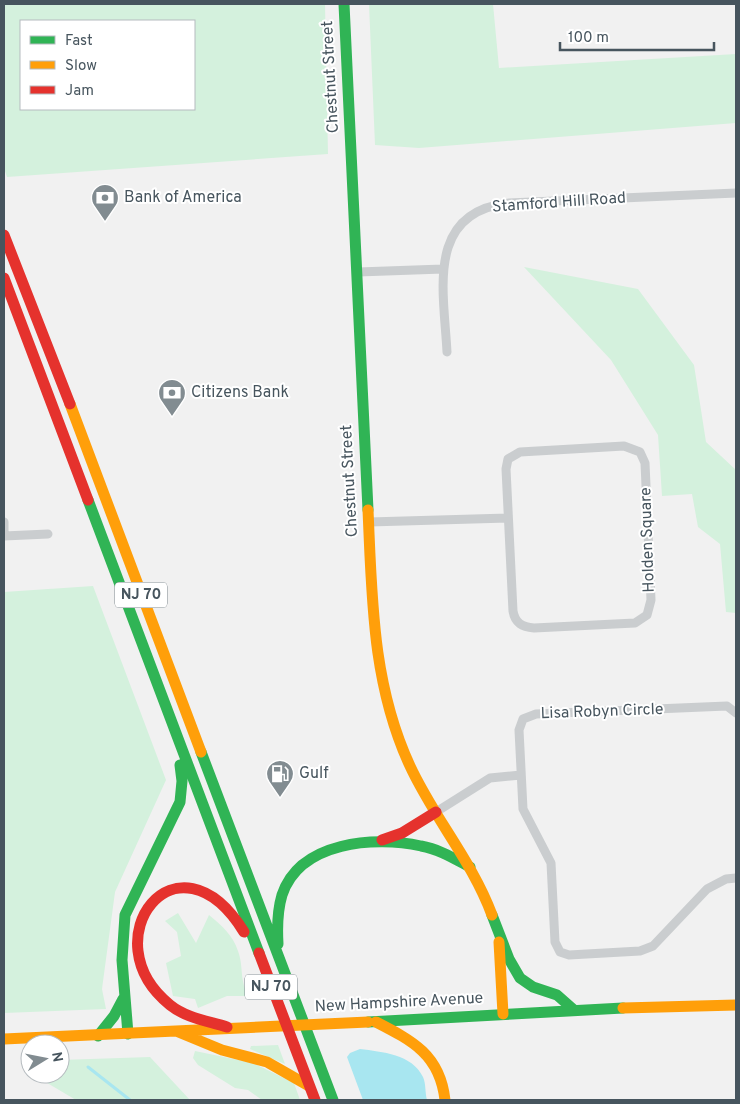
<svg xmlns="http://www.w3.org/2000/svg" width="740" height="1104" font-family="Overpass,sans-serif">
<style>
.green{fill:#d4f1dd;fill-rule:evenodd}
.water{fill:#a8e6f0}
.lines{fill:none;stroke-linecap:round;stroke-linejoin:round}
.stream{stroke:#a8e6f0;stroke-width:3}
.street{stroke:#cacdcf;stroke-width:9}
.fast{stroke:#30b455;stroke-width:11}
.slow{stroke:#ff9f0a;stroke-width:11}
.jam{stroke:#e5322d;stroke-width:11}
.labels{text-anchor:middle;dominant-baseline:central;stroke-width:4;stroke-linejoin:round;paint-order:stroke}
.shield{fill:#fff;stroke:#7e888e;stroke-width:1}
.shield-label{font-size:15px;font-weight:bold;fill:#47555e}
.street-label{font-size:16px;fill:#47555e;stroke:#fff}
.poi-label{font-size:16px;fill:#47555e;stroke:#fff;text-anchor:start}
</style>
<rect width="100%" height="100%" fill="#f1f1f1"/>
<path class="green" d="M 4,4 L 325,4 L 328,154 L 7,177 L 4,168 ZM 194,21 L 194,109 L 21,109 L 21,21 Z
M 369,4 L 493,4 L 499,68 L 736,54 L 736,123 L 419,148 L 375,145 Z
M 524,267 L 638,289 L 694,365 L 706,442 L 736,470 L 736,613 L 726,612 L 720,544 L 698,527 L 692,494 L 662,496 L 658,435 L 611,360 Z
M 93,586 L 166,780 L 115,892 L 102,989 L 106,1009 L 4,1013 L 4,592 Z
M 178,913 L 196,943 L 209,915 C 221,925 233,935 238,951 C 244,968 239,977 248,996 L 227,996 L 198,1008 L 195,999 L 173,996 L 166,963 L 181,956 L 177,932 L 165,921 Z
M 278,1045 L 285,1064 L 250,1049 L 251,1046 Z
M 195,1051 L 253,1063 L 294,1083 L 300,1100 L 262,1100 L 248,1090 L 235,1088 L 198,1065 L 193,1058 Z
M 150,1057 L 190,1100 L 76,1100 L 32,1074 L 60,1074 L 60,1060 Z"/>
<path class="water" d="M 360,1049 C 382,1052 412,1054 423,1077 C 426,1083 425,1093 427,1100 L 363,1100 L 347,1057 L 350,1053 Z"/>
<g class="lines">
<path class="stream" d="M 88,1067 L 130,1100"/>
<path class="street" d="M 358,272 L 443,269
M 447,352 C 444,292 425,212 509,203 L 736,193
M 624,446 L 640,452 L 645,463 L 651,600 L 647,615 L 635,623 L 534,628 C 522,627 515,623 513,611 L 506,469 L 508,459 L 520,452 Z
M 4,522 L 4,536
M 369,522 L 508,518
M 4,536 L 48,534
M 736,713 L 727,706 L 536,714 L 523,719 L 519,730 L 523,809 L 551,863 L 555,942 L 560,952 L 569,955 L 640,951 L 653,946 L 707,889 L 726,879 L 736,878
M 436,812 L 490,778 L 521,775"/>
<path class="fast" d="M 344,4 L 368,510
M 88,500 L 259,953
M 201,752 L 333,1100
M 492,915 L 509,959 L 520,978 L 533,987 L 557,995 L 574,1010
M 278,944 C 277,927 277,912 282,895 C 300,841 375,836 421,846 C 439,849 455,859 470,867
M 368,1022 L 623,1008
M 128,1034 L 122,960 L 125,915 L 180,802 L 182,781 L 180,765
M 98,1036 L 114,1016 L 123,999"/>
<path class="slow" d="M 70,404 L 201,752
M 368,510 C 372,598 372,684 410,766 C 434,818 472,861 492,915
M 499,942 L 503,1014
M 623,1008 L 736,1005
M 376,1022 C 413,1041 440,1055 445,1100
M 176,1031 L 222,1050 L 267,1062 L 309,1086
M 4,1039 L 368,1022"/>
<path class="jam" d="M 4,235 L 70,404
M 4,278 L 88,500
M 382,840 L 402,833 L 436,812
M 259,953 L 315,1100
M 227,1027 C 208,1021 186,1018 170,1005 C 89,940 177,824 244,932"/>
</g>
<defs>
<symbol id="bank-pin" viewBox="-11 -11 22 30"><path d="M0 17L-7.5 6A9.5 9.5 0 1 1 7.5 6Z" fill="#828c91" stroke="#fff"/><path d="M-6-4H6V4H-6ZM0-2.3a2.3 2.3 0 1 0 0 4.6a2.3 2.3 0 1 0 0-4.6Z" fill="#fff"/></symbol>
<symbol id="fuel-pin" viewBox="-11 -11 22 30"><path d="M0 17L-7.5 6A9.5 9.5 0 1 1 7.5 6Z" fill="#828c91" stroke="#fff"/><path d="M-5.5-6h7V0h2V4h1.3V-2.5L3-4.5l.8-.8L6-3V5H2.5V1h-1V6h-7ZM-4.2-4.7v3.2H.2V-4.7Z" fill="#fff"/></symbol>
</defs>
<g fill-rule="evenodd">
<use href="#bank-pin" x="89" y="182" width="32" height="43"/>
<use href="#bank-pin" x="156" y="377" width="32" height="43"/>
<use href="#fuel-pin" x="264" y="758" width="32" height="43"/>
</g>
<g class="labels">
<g class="shield">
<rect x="115" y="582.5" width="52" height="25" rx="4"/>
<rect x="245" y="974.5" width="52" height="25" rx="4"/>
</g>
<g class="shield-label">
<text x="141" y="595">NJ 70</text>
<text x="271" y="987">NJ 70</text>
</g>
<g class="street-label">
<text transform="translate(331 77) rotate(-93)">Chestnut Street</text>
<text transform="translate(559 203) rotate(-4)">Stamford Hill Road</text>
<text transform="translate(350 481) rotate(-93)">Chestnut Street</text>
<text transform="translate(648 540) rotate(-92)">Holden Square</text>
<text transform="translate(602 712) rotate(-2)">Lisa Robyn Circle</text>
<text transform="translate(399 1003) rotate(-3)">New Hampshire Avenue</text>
</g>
<g class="poi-label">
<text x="124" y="198">Bank of America</text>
<text x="191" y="393">Citizens Bank</text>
<text x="299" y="774">Gulf</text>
</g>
</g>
<rect width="740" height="1104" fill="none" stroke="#47555e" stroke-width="10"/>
<rect x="20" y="20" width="175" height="90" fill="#ffffff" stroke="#b5bbbf"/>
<rect x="30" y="36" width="25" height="8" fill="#30b455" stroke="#b5bbbf"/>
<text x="65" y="45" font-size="15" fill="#47555e">Fast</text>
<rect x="30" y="61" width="25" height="8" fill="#ff9f0a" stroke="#b5bbbf"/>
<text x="65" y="70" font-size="15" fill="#47555e">Slow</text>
<rect x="30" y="86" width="25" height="8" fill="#e5322d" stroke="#b5bbbf"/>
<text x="65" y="95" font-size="15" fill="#47555e">Jam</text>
<g transform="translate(45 1059) rotate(80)"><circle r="24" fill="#ffffff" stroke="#b5bbbf"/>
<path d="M0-4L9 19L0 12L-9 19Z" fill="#828c91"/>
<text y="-8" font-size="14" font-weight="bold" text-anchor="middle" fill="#47555e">N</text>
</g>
<path d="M560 42v8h154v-8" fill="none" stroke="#47555e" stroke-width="2.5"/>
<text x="568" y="42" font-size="15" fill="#47555e" stroke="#ffffff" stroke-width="4" paint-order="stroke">100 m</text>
</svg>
